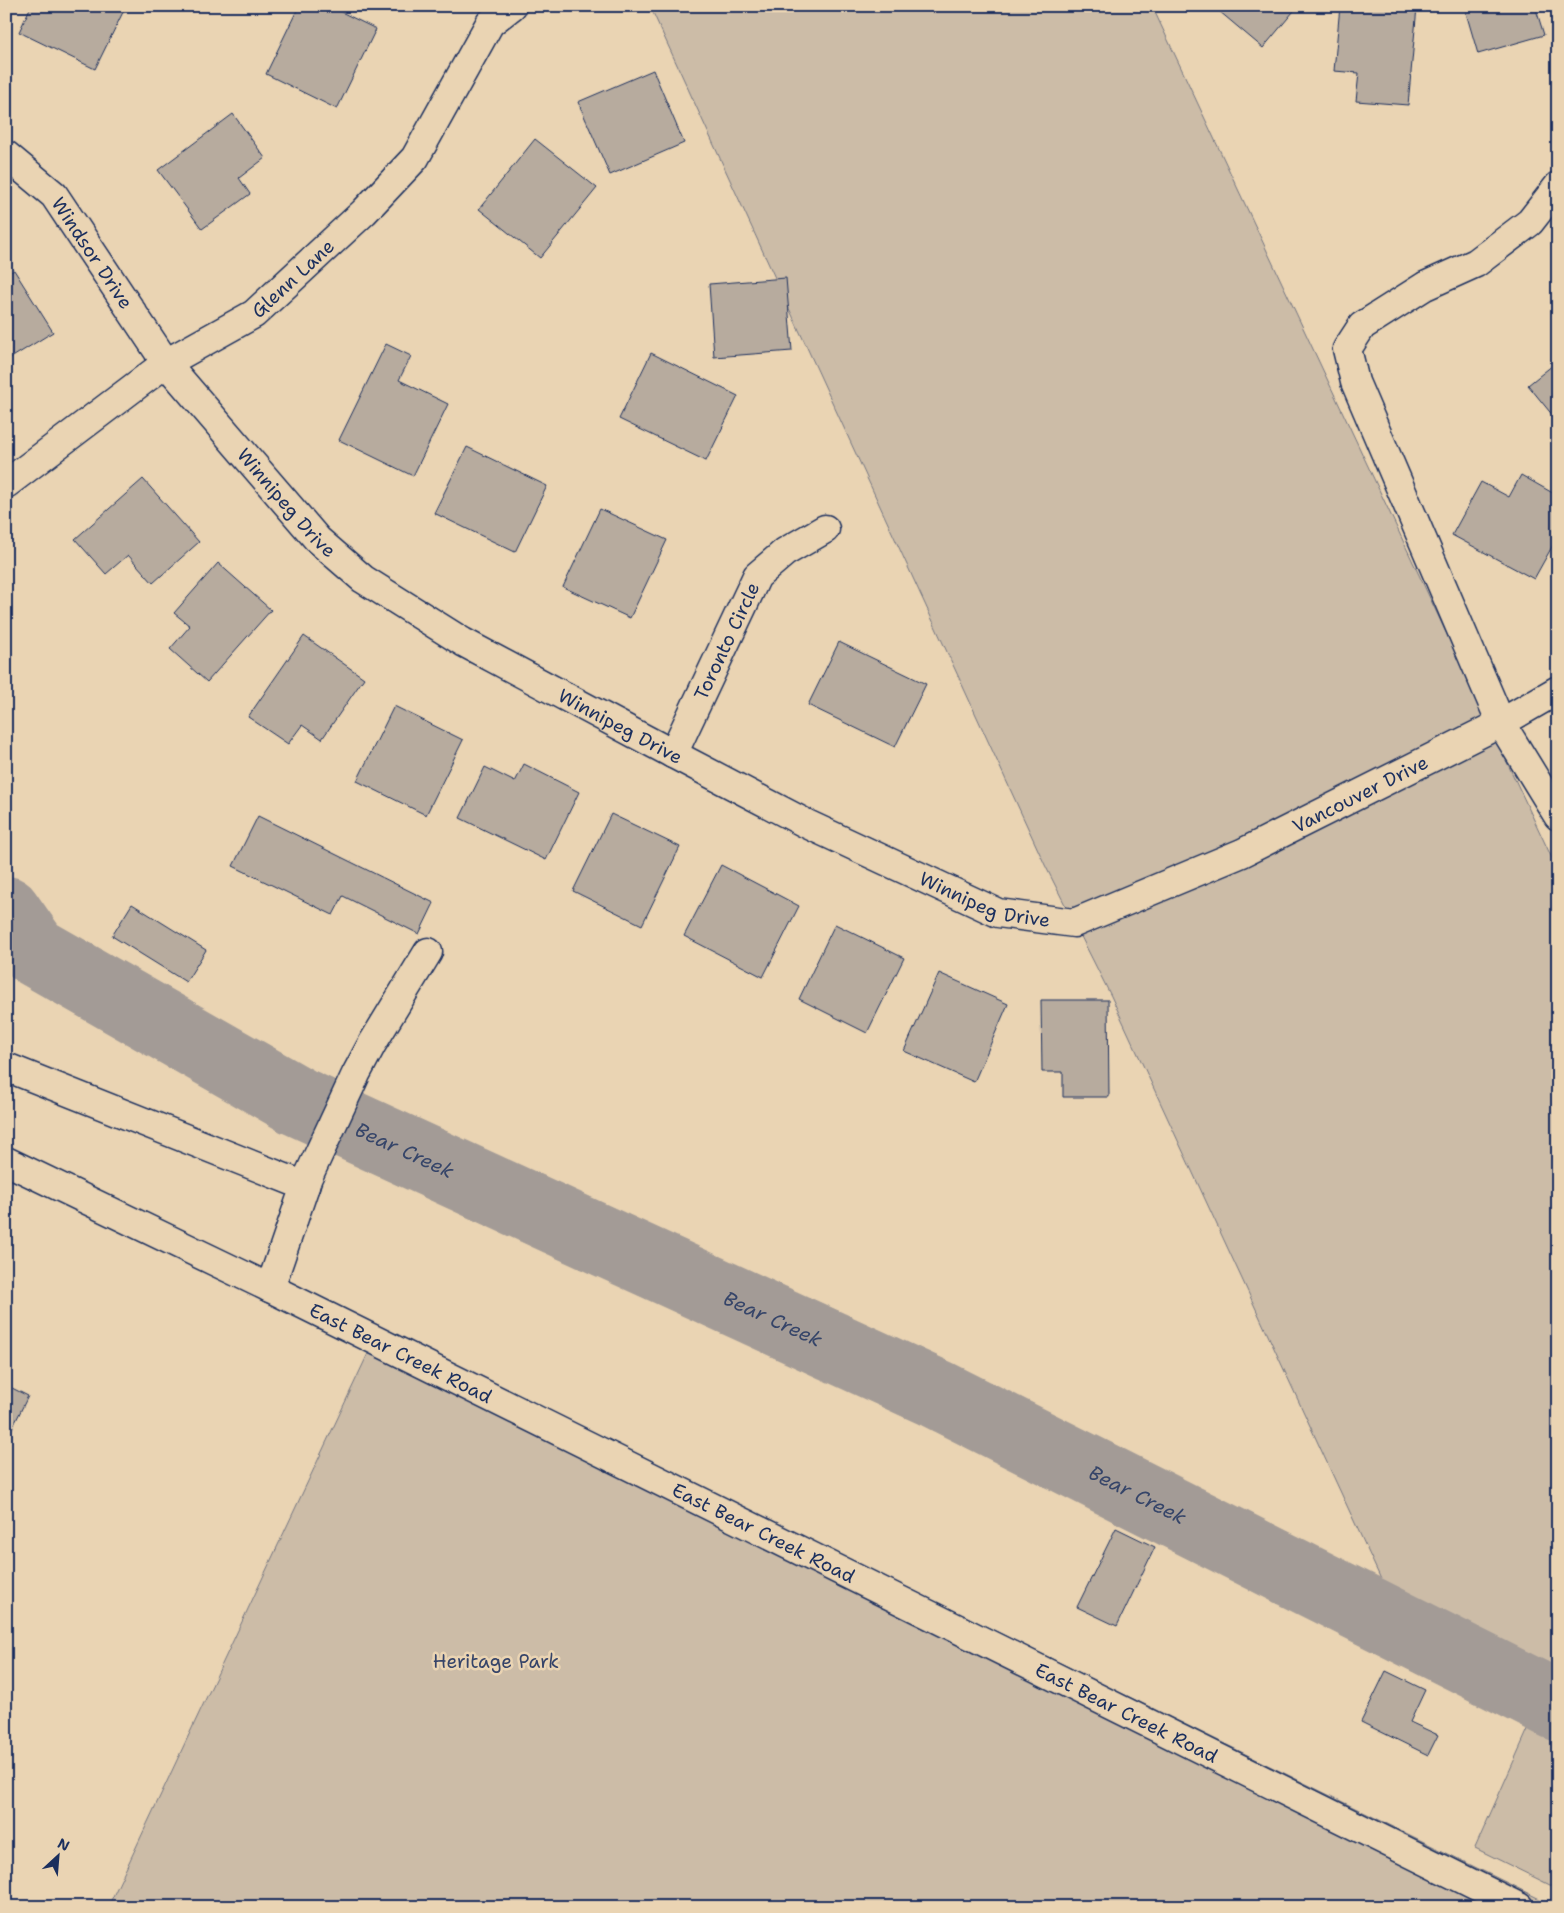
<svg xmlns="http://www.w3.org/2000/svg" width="1564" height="1913" font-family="'Shantell Sans',sans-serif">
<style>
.green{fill:#ccbca7;stroke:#747682}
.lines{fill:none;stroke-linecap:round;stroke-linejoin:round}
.river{stroke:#a39b96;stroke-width:70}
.building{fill:#b7ab9e;stroke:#1b2f5e}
.minor-casing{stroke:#1b2f5e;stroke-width:31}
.major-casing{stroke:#1b2f5e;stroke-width:31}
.minor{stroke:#ead4b3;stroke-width:28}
.major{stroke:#ead4b3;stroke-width:28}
.labels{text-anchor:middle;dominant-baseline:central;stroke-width:5;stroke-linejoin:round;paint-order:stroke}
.street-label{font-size:19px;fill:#1b2f5e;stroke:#ead4b3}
.park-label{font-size:19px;fill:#364469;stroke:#ead4b3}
.water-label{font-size:20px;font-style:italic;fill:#364569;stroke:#ead4b3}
</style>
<rect width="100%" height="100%" fill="#ead4b3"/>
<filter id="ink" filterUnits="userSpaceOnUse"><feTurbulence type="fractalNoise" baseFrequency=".02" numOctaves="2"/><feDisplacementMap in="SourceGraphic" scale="10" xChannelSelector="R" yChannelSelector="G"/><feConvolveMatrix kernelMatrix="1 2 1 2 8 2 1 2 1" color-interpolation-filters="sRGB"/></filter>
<g filter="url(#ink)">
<path class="green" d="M 650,6 L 1152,6 L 1558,871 L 1558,1889 L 1475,1848 L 1542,1698 L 1392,1603 L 1111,996 L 1045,865 Z
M 380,1328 L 1556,1907 L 108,1907 Z"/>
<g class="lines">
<path class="river" id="s1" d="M 6,911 L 34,951 L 297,1101 L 937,1394 L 1558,1706"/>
</g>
<path class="building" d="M 31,6 L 126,6 L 95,69 L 19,32 Z
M 299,6 L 329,6 L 376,29 L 337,109 L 266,74 Z
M 1213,6 L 1298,6 L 1263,48 Z
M 1340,6 L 1417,7 L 1408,105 L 1356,101 L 1359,73 L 1334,71 Z
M 1464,6 L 1535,6 L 1544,35 L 1478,54 Z
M 653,70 L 684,143 L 610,175 L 578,102 Z
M 233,114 L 265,158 L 239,178 L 250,194 L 202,229 L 158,170 Z
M 535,139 L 597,188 L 540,258 L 479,209 Z
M 14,270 L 53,332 L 6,361 L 6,275 Z
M 786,278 L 792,351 L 714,357 L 709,284 Z
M 386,344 L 411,356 L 399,380 L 448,404 L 413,476 L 339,440 Z
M 651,353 L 738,396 L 706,461 L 619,419 Z
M 1558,361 L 1558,422 L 1528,385 Z
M 467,447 L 547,486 L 515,552 L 434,513 Z
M 1521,475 L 1558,496 L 1558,536 L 1534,579 L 1452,535 L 1481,482 L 1509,497 Z
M 143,479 L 199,542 L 153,583 L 128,555 L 106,574 L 75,539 Z
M 600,509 L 667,540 L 630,618 L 563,587 Z
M 218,563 L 271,610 L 207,682 L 170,649 L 190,626 L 174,613 Z
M 304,636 L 364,678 L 322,739 L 302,725 L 288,744 L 248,717 Z
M 839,642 L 926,684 L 895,747 L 808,705 Z
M 394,706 L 463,740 L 426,815 L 357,781 Z
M 524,764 L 579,792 L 546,860 L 460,818 L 485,767 L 515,782 Z
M 611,814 L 680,847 L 642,925 L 573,891 Z
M 258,816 L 434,903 L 419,934 L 343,896 L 333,915 L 233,866 Z
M 721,865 L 799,906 L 763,977 L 684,936 Z
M 132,904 L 206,950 L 186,982 L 112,936 Z
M 835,924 L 904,958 L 867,1033 L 799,999 Z
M 939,973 L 1008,1004 L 974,1082 L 904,1051 Z
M 1041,1000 L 1108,1000 L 1109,1097 L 1063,1097 L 1063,1072 L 1042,1072 Z
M 6,1385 L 28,1396 L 6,1441 Z
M 1116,1528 L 1155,1547 L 1117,1626 L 1077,1607 Z
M 1386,1671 L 1425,1690 L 1410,1722 L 1438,1735 L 1428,1755 L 1361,1722 Z"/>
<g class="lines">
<defs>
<g id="minor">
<path id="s2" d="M 6,155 L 54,195 L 166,363 L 318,540 L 363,579 L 463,642 L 673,754 L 807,824 L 998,913 L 1074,923 L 1242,853 L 1501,723 L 1558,690"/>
<path d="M 1558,186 L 1530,222 L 1476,263 L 1425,286 L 1362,326 L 1347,349 L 1355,382 L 1501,723 L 1558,816"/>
<path id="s3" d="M 6,484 L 166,363 L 254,314 L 364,212 L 415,158 L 490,23 L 512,6"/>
<path id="s4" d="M 673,754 L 757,576 L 785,552 L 825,529"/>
<path d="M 6,1067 L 305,1186"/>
<path d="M 270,1288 L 308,1177 L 356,1074 L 372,1044 L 428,952"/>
</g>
<g id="major">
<path id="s5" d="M 6,1161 L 270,1288 L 1519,1907"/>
</g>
</defs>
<use href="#minor" class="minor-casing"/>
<use href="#major" class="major-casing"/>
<use href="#minor" class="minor"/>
<use href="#major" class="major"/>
</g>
</g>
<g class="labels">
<g class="street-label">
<text stroke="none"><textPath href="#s2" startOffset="132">Windsor Drive</textPath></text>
<text stroke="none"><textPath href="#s3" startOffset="354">Glenn Lane</textPath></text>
<text stroke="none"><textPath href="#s2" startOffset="449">Winnipeg Drive</textPath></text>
<text stroke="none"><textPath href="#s4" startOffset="125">Toronto Circle</textPath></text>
<text stroke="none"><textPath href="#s2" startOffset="854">Winnipeg Drive</textPath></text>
<text stroke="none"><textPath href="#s2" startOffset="1666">Vancouver Drive</textPath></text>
<text stroke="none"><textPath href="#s2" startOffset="1259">Winnipeg Drive</textPath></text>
<text stroke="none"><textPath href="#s5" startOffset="439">East Bear Creek Road</textPath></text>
<text stroke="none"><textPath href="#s5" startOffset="844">East Bear Creek Road</textPath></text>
<text stroke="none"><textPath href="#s5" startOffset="1249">East Bear Creek Road</textPath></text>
</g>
<g class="park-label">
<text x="496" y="1661">Heritage Park</text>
</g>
<g class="water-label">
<text stroke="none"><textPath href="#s1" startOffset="470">Bear Creek</textPath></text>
<text stroke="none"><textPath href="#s1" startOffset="875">Bear Creek</textPath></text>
<text stroke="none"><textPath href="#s1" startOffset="1280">Bear Creek</textPath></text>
</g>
</g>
<rect width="1564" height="1913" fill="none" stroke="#ead4b3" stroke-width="25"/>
<rect x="12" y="12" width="1539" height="1888" fill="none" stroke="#1b2f5e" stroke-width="2" filter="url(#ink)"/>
<g transform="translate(58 1856) rotate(26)" stroke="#ead4b3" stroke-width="4" paint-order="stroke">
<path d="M0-4L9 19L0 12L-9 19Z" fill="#1b2f5e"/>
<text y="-8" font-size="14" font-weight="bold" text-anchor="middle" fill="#1b2f5e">N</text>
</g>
</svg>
